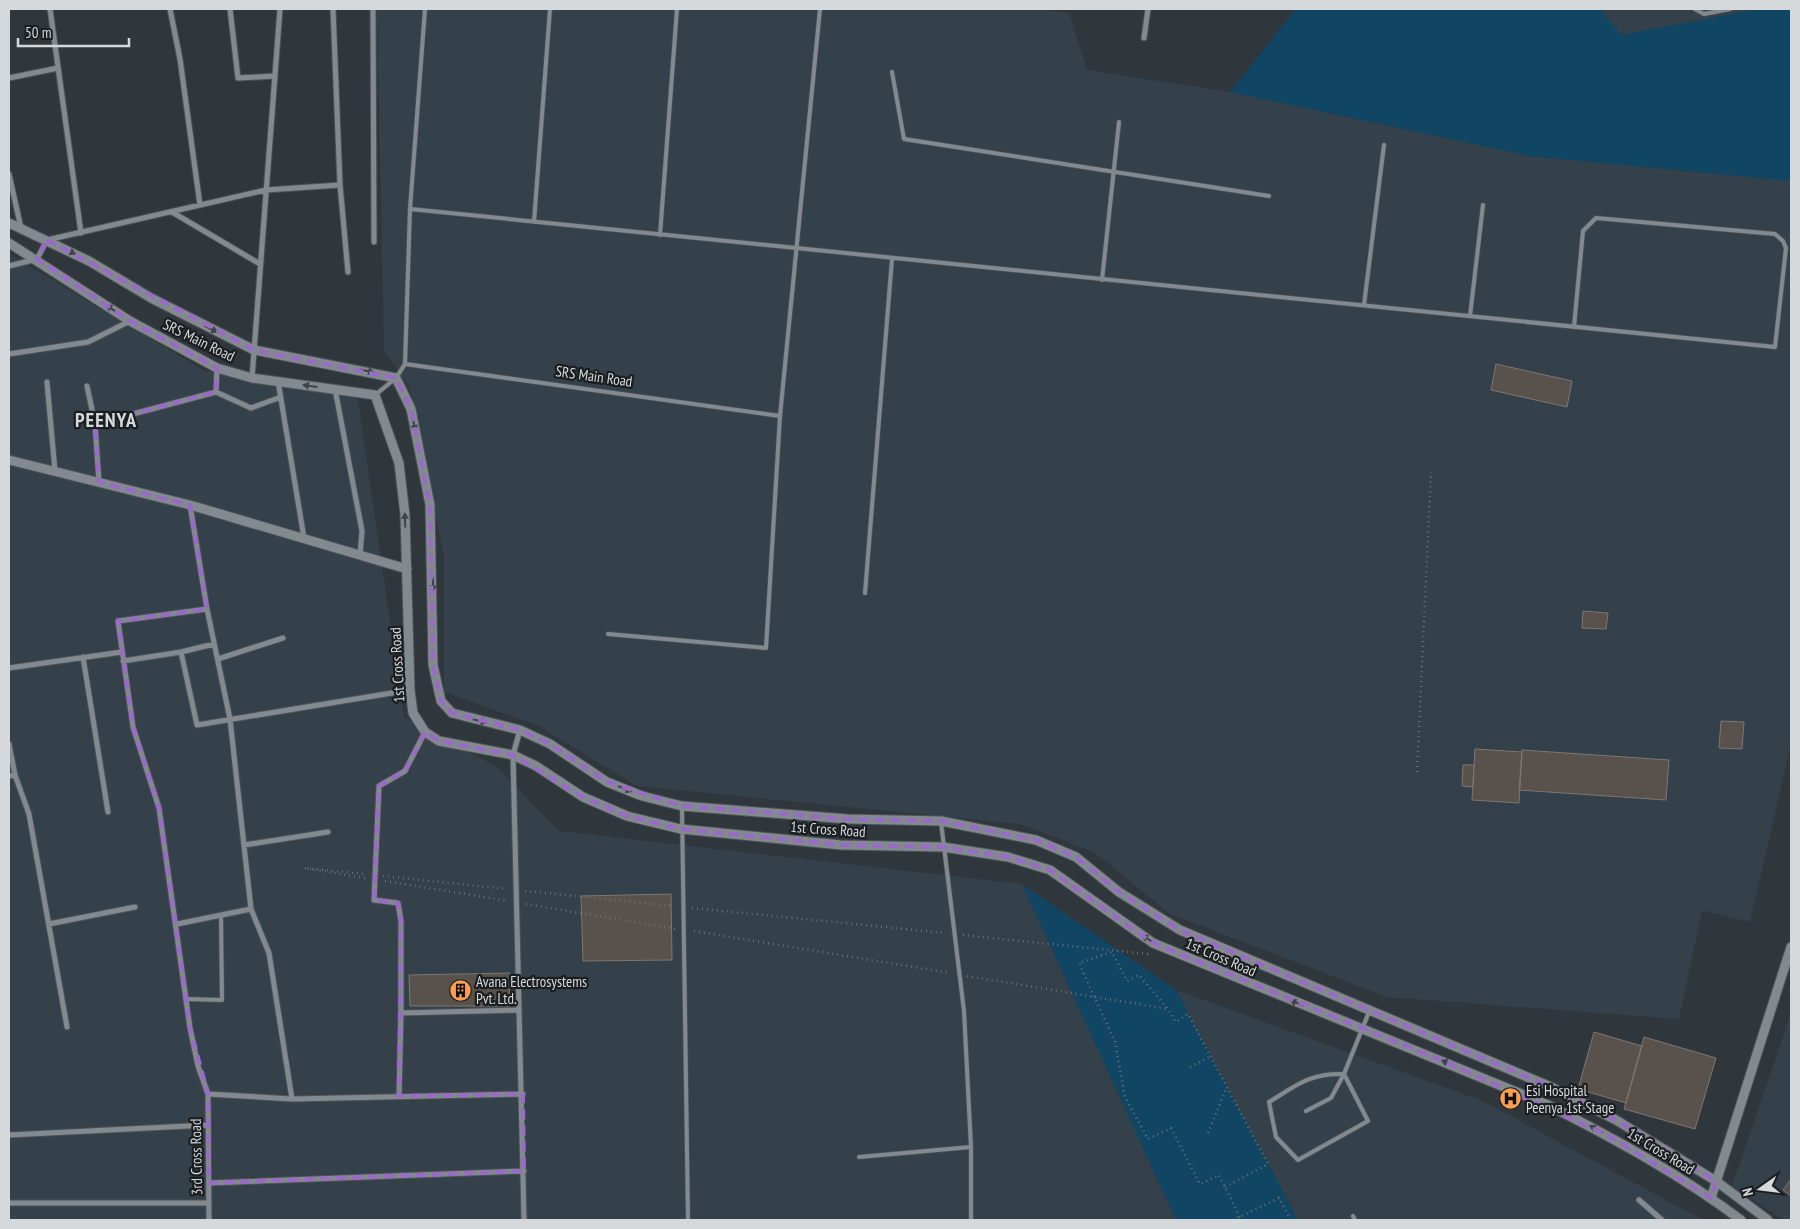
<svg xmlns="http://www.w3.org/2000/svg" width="1800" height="1229" font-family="'PT Sans Narrow',sans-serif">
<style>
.built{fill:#34404a}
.green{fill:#104564}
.building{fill:#59524c;stroke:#7e7671}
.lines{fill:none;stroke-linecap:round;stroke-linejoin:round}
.service-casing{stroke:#4d5257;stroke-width:5.5}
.minor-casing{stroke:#4d5257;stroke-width:7}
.tertiary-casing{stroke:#4d5257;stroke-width:11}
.path{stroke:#6a7074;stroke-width:2.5;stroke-dasharray:1 4;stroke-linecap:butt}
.service{stroke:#828a8f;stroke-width:4}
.minor{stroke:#828a8f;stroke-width:5}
.tertiary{stroke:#828a8f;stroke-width:9}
.oneway{fill:#3f4447}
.marked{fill:none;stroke:#9a69c9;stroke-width:4;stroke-dasharray:10 6;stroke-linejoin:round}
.labels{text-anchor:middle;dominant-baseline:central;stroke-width:4.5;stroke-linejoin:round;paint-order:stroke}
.street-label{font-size:15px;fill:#d5d9dc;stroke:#1b1e20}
.poi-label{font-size:15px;fill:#d5d9dc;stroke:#1b1e20;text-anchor:start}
.district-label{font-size:20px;font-weight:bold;letter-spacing:1px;fill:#d5d9dc;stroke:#1b1e20}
</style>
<rect width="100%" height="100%" fill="#30373c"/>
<path class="built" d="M 377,9 L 1039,9 L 1069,13 L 1087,70 L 1230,92 L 1296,9 L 1791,9 L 1791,744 L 1750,922 L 1702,910 L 1679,1019 L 1387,997 L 1170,914 L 1094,852 L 1020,824 L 637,786 L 537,725 L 444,692 L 444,557 L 409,386 L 384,351 Z
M 9,254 L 205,371 L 356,387 L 404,717 L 497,767 L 559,831 L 1022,884 L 1176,990 L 1483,1101 L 1703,1220 L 9,1220 Z
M 1791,1013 L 1791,1220 L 1784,1220 L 1732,1186 Z"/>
<path class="green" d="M 1296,9 L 1600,9 L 1621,35 L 1758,9 L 1791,9 L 1791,181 L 1529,156 L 1230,92 Z
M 1022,884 L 1176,990 L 1298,1220 L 1176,1220 Z"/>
<path class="building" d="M 1496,364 L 1572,381 L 1567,407 L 1491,390 Z
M 1583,611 L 1608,613 L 1606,629 L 1582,628 Z
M 1721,721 L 1744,722 L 1742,749 L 1719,748 Z
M 1475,749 L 1522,752 L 1519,803 L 1472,800 Z
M 1522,750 L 1669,760 L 1666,800 L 1519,790 Z
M 1463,765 L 1474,765 L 1473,787 L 1462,786 Z
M 671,894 L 672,960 L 583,961 L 581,896 Z
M 510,973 L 509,1006 L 410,1006 L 409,975 Z
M 1594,1032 L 1642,1046 L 1626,1103 L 1578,1089 Z
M 1644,1037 L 1716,1058 L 1695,1129 L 1624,1109 Z
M 1791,1179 L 1791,1196 L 1783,1190 Z"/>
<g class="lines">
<defs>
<path id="service" d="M 1695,9 L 1704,14 L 1730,9
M 892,72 L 904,139 L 1269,196
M 410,209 L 1775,347 L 1786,248 L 1783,241 L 1775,234 L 1596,218 L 1583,231 L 1574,327
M 534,222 L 550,9
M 660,235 L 677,9
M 1102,280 L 1119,122
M 1364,305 L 1384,145
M 1470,316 L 1483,205
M 405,364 L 780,416
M 375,395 L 396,378 L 405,364 L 410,209 L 425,9
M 865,593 L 892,259
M 608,634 L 766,648 L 780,416 L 820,9
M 682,808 L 688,1220
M 941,822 L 964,1011 L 971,1147 L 971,1220
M 186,999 L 222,1000 L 221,915
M 1306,1111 L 1331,1098 L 1344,1074 C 1310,1073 1297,1085 1269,1102 L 1276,1137 L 1298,1160 L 1368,1121 L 1344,1074 L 1369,1012
M 859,1157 L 971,1147
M 1353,1216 L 1355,1220"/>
<path id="minor" d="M 50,9 L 81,233
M 170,9 L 180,59 L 200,205
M 230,9 L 238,78 L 275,76
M 333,9 L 340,185 L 348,272
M 373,9 L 374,242
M 1144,38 L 1148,9
M 9,78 L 58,68
M 9,174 L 21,228
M 172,212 L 260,264
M 9,266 L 37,259 L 47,240 L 266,190 L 340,185
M 9,354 L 88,342 L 130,321
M 252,378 L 280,9
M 278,381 L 304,538
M 47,382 L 55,471
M 87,386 L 95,424
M 335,389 L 362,531 L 360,555
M 216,392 L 251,408 L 281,397
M 99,482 L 95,424 L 216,392 L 217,368
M 190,505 L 207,609 L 118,621 L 133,727 L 159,808 L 190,1028 L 198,1066 L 208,1094 L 209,1220
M 207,609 L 230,719 L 251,909 L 269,953 L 292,1099
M 214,644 L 181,652 L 197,725 L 410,690
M 83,657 L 108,812
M 218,659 L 283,638
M 123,661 L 181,652
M 9,668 L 122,652
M 520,730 L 513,755 L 524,1220
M 425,732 L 405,771 L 379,786 L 374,900 L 398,903 L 401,921 L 401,1013 L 519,1010
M 9,744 L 15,775
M 9,776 L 15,775 L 29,814 L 67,1027
M 244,845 L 328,832
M 49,924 L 135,907
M 177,924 L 251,909
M 208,1094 L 292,1099 L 523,1094
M 399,1096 L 401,1013
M 9,1135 L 208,1125
M 209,1183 L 524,1171
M 1639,1200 L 1662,1220
M 9,1203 L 209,1203"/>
<path id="tertiary" d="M 9,223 L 89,261 L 151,298 L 254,350 L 396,378 L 411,409 L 430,505 L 433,665 L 441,701 L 452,713 L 520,730 L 550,744 L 607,782 L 642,796 L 682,806 L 848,819 L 941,821 L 1036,840 L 1076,857 L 1119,892 L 1180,930 L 1551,1087 L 1616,1120 L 1716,1181 L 1768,1220
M 9,243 L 130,321 L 217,368 L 252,378 L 375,395 L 399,463 L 405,515 L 410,690 L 413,713 L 425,732 L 439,741 L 513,755 L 536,766 L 583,797 L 627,816 L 681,829 L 841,845 L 943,847 L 1008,857 L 1050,870 L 1153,943 L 1548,1105 C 1615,1139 1681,1175 1741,1220
M 9,460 L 190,505 L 407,569
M 1711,1198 L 1791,947"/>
</defs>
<use href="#service" class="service-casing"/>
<use href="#minor" class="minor-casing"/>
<use href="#tertiary" class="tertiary-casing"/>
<path class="path" d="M 1417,772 L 1431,472
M 383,876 L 507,889
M 365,878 L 304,868 L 366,874
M 385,881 L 508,901
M 525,891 L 674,906
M 526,904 L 676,929
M 692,908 L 945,933
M 694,931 L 950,973
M 963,935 L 1149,954
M 967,976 L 1168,1009
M 1190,1067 L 1211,1056
M 1208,1133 L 1227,1087
M 1225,1187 L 1268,1164 L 1188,1014 L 1176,1022 L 1168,1009 L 1139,975 L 1127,981 L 1112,952 L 1079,963 L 1115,1042 L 1125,1097 L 1148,1139 L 1171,1128 L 1200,1184 L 1219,1175 L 1240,1217
M 1233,1220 L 1279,1198 L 1291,1220"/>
<use href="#service" class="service"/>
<use href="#minor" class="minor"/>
<use href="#tertiary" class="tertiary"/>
</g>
<defs><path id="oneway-solid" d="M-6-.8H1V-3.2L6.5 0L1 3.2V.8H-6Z" transform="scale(1.25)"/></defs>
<g class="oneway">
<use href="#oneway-solid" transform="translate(69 251) rotate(25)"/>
<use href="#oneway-solid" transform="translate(112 309) rotate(-146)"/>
<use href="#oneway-solid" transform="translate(211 329) rotate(26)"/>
<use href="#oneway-solid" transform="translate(367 371) rotate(11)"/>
<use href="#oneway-solid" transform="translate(310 386) rotate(-172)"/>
<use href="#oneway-solid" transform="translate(414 424) rotate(78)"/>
<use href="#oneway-solid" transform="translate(405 520) rotate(-92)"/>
<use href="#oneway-solid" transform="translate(433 584) rotate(90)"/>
<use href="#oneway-solid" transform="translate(480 721) rotate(13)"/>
<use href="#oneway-solid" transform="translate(625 789) rotate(22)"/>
<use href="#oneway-solid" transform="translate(1148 939) rotate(-147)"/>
<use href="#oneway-solid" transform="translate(1297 1003) rotate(-158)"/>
<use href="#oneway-solid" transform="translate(1448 1063) rotate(-158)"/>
<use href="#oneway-solid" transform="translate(1596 1129) rotate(-153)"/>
</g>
<path class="marked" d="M 47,240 L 254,350 L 396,378 L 411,409 L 430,505 L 433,665 L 441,701 L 452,713 L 520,730 L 550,744 L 607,782 L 682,806 L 848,819 L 941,821 L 1036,840 L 1076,857 L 1119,892 L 1180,930 L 1551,1087 L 1616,1120 L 1716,1181 L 1711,1198 L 1607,1135 L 1443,1061 L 1153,943 L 1050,870 L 1008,857 L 943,847 L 841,845 L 681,829 L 627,816 L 583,797 L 513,755 L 439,741 L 425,732 L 405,771 L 379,786 L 374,900 L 398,903 L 401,921 L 399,1096 L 523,1094 L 524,1171 L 209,1183 L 208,1094 L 190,1028 L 159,808 L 133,727 L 118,621 L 207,609 L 190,505 L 99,482 L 95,424 L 216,392 L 217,368 L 130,321 L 37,259 Z"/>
<defs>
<symbol id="building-disc" viewBox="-11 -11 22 22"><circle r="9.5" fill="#fb9e51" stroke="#1b1e20"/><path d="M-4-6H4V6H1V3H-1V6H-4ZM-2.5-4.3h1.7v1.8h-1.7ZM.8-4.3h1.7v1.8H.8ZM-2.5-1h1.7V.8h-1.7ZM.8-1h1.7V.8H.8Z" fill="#111"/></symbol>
<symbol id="hospital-disc" viewBox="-11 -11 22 22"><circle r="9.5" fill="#fb9e51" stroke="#1b1e20"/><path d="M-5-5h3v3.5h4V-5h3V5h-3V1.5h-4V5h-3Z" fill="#111"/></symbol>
</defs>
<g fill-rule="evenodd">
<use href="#building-disc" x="448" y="978" width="25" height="25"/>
<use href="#hospital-disc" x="1498" y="1086" width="25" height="25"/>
</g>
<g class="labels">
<g class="street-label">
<text transform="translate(199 340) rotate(26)">SRS Main Road</text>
<text transform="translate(594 376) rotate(8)">SRS Main Road</text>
<text transform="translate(397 665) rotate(-93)">1st Cross Road</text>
<text transform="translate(828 829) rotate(4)">1st Cross Road</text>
<text transform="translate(1221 957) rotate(23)">1st Cross Road</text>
<text transform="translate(1661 1151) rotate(31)">1st Cross Road</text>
<text transform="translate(196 1157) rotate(-91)">3rd Cross Road</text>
</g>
<g class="poi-label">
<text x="476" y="981">Avana Electrosystems<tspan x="476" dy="17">Pvt. Ltd.</tspan></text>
<text x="1526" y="1090">Esi Hospital<tspan x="1526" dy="17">Peenya 1st Stage</tspan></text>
</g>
<g class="district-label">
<text x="106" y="420">PEENYA</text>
</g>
</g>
<rect width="1800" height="1229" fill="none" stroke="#d5d9dc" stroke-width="20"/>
<g transform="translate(1760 1189) rotate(256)" stroke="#1b1e20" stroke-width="4" paint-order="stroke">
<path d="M0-4L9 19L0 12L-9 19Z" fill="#d5d9dc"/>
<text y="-8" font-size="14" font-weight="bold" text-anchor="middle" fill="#d5d9dc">N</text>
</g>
<path d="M18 38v8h111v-8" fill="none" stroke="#d5d9dc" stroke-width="2.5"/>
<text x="25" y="38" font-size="15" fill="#d5d9dc" stroke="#1b1e20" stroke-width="4" paint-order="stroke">50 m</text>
</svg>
